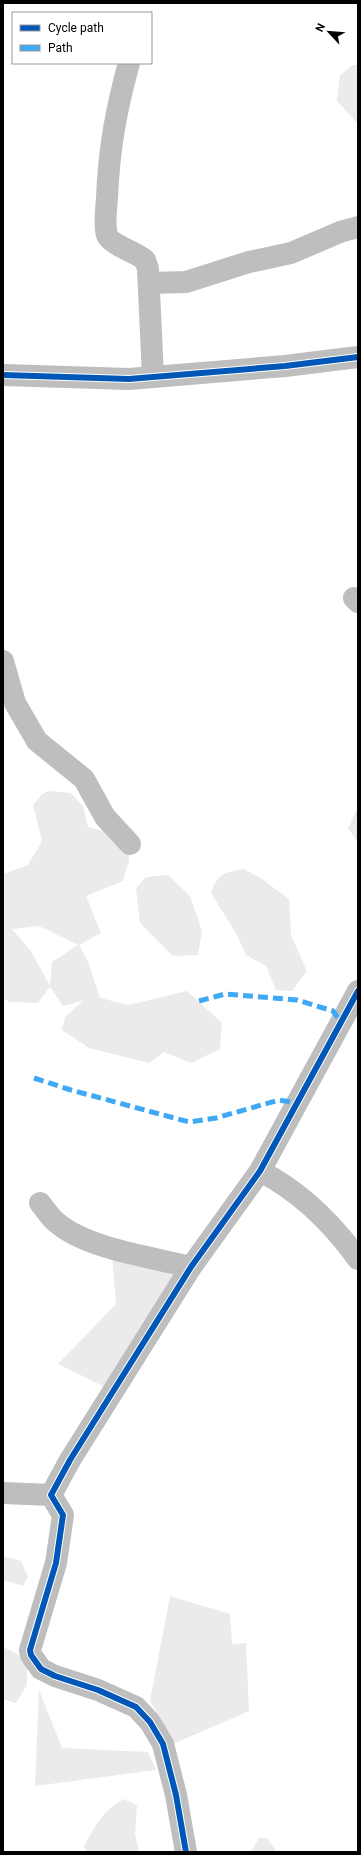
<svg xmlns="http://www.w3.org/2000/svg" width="361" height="1855" font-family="Roboto,sans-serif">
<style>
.green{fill:#ebebeb;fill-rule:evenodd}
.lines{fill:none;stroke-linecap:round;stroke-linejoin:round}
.minor{stroke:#bebebe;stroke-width:22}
.quiet{stroke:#3fa9f5;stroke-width:5;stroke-dasharray:10 5;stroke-linecap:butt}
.cycleway-casing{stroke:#fff;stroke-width:8}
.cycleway{stroke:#0057b8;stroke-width:6}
</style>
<rect width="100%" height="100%" fill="#fff"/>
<path class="green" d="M 353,65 L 358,65 L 358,124 L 337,101 L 340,75 Z
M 49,791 L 71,793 L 83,806 L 88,827 L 102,831 L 117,818 L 126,825 L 129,860 L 123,881 L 86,896 L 101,933 L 79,945 L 88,962 L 100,998 L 129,1005 L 187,991 L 222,1023 L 220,1049 L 191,1063 L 164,1052 L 149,1063 L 89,1048 L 62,1030 L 65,1017 L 83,1001 L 63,1006 L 50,987 L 38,1003 L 9,1002 L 3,998 L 3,874 L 28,865 L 42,841 L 33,805 L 42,794 ZM 39,926 L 78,945 L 52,962 L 50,986 L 31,951 L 12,929 Z
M 358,807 L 358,843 L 348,828 Z
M 244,869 L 262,879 L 289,899 L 291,935 L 307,971 L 292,991 L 276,990 L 266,966 L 246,955 L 237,935 L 211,893 C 218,873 225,872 244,869 Z
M 168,875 L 190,896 L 202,931 L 198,955 L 173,956 L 140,923 L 136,888 L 146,877 Z
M 112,1256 L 179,1272 L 107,1388 L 58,1364 L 116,1304 Z
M 3,1556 L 21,1561 L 28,1577 L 23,1586 L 3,1580 Z
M 170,1596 L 230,1614 L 232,1644 L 246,1643 L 249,1711 L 171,1745 L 164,1724 L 150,1701 Z
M 3,1647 L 27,1659 L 27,1685 L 16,1703 L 3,1699 Z
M 39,1690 L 62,1748 L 148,1752 L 156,1770 L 35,1786 Z
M 125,1799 L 137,1806 L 135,1834 L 139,1852 L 87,1852 L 84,1847 C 94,1827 104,1808 125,1799 Z
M 259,1838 L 267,1838 L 277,1852 L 251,1852 Z"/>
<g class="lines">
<path class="minor" d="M 129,63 C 116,110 109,149 107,198 C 106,209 104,225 107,235 C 111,245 136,252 145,260 L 148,269 L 153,377
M 149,283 L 186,282 L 249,262 L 291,253 L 340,232 L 358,227
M 3,375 L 129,379 L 285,366 L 358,357
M 354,598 L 358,602
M 3,661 L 15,703 L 37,741 L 84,779 L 105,817 L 130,844
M 260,1171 C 299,1191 332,1223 358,1259
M 40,1203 C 45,1209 50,1217 56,1222 C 87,1249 151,1257 191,1267
M 3,1493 L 51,1495
M 186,1852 L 176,1795 L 163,1744 L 150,1722 L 136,1707 L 98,1690 L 55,1676 L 41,1669 L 31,1655 L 30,1650 L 56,1563 L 63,1515 L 51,1495 L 70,1460 L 191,1267 L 260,1171 L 358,991"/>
<path class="quiet" d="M 199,1001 L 225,994 L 297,1000 L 333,1011 L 341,1022
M 34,1078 L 71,1090 L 189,1122 L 216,1118 L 279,1100 L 297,1103"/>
<defs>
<path id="cycleway" d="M 3,375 L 129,379 L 285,366 L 358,357
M 186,1852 L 176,1795 L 163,1744 L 150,1722 L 136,1707 L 98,1690 L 55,1676 L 41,1669 L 31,1655 L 30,1650 L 56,1563 L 63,1515 L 51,1495 L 70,1460 L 191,1267 L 260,1171 L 358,991"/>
</defs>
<use href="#cycleway" class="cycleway-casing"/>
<use href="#cycleway" class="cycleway"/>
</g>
<rect width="361" height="1855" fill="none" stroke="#000000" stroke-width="8"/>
<rect x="12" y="12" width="140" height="52" fill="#ffffff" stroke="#999999"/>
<rect x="20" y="25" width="20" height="6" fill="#0057b8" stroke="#999999"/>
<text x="48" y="32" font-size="12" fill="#000000">Cycle path</text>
<rect x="20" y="45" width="20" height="6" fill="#3fa9f5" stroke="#999999"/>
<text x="48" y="52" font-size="12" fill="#000000">Path</text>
<g transform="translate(329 32) rotate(296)" stroke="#ffffff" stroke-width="3" paint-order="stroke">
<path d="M0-3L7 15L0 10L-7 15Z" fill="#000000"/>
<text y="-6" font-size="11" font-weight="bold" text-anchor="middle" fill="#000000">N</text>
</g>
</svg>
